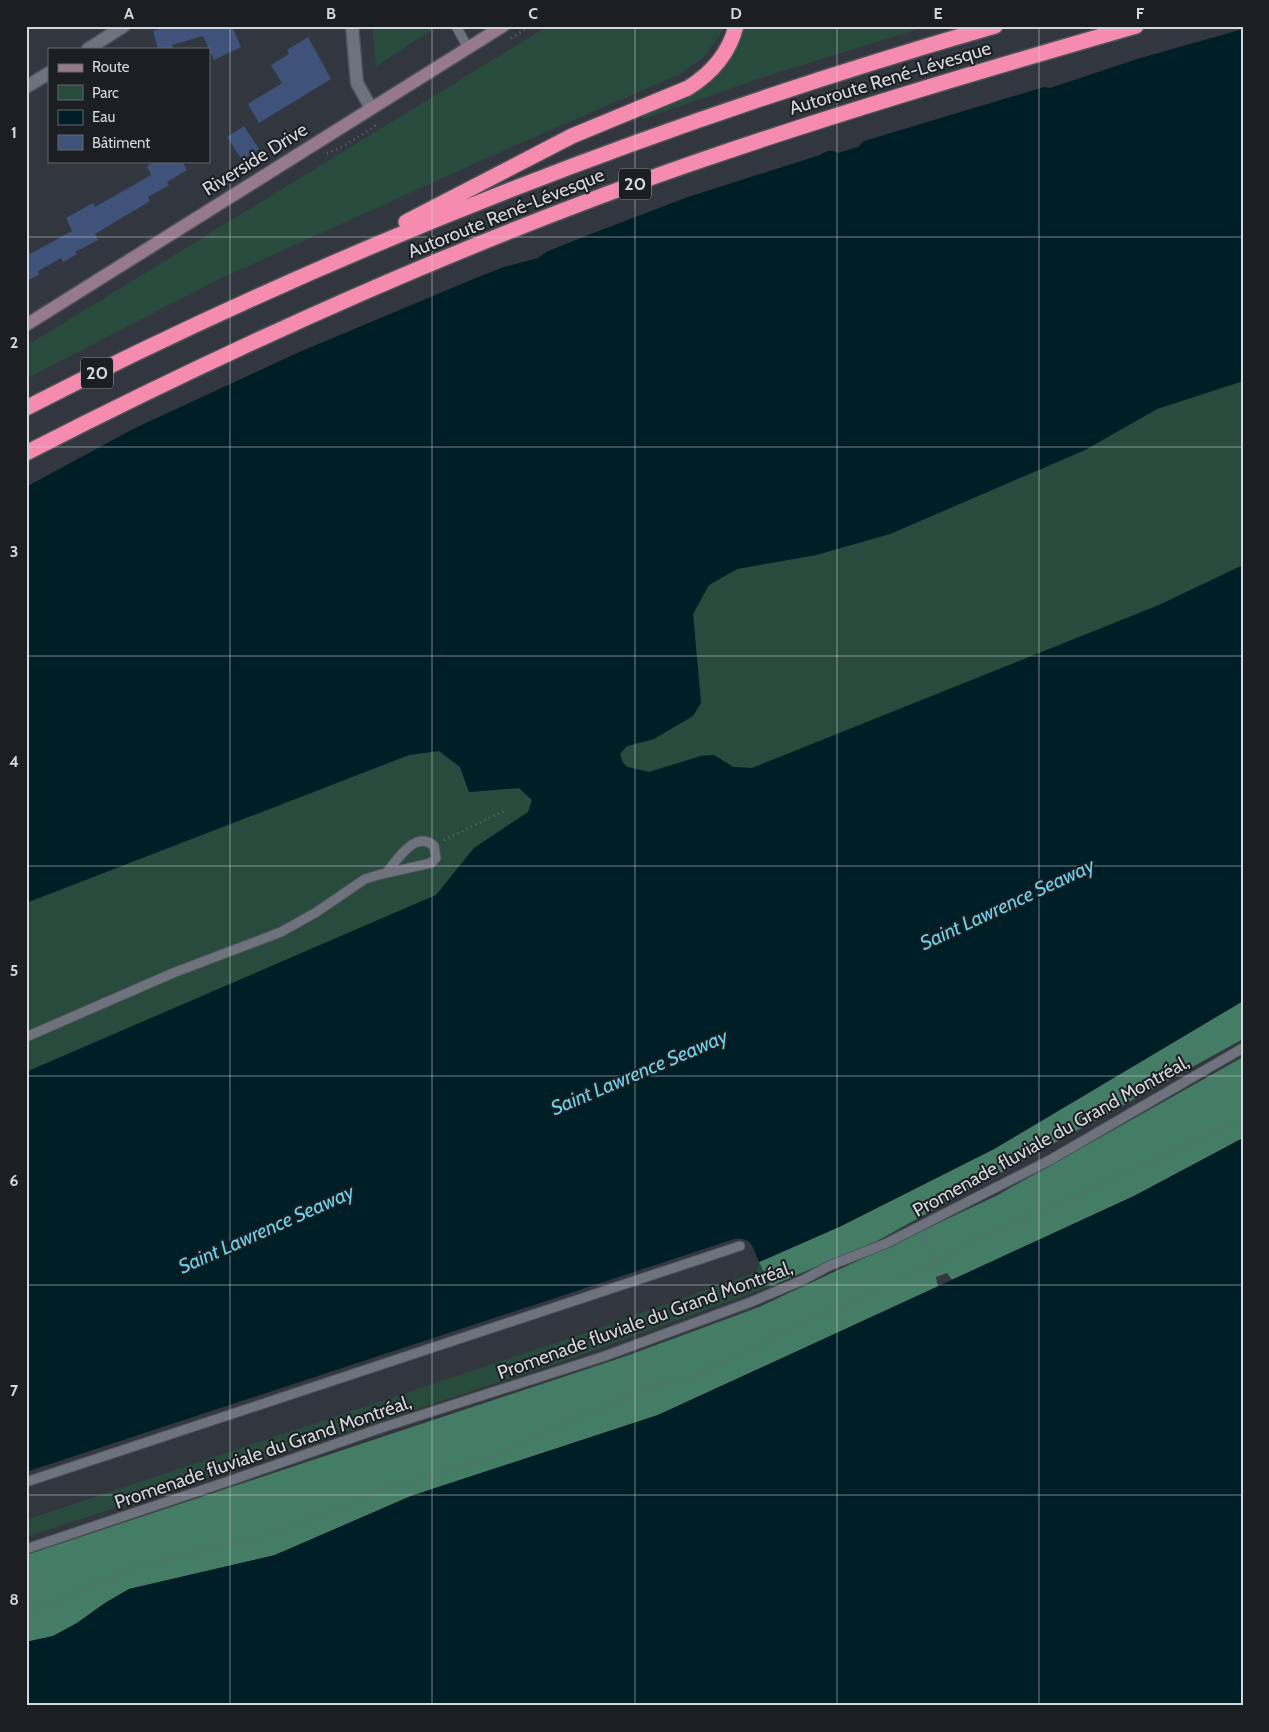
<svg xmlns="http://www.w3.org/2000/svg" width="1269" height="1732" font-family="Cabin,sans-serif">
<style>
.green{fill:#294b3d}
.forest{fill:#457c65}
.water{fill:#001e26}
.building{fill:#3f537a}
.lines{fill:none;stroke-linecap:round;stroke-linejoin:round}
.lane-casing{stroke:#4d5259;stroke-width:11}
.street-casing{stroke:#4d5259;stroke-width:15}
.secondary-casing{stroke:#4d5259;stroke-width:15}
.highway-casing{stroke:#4d5259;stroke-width:18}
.path{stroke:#646870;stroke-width:2.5;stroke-dasharray:1 4;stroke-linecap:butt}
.lane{stroke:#6d727d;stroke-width:9}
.street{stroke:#6d727d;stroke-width:12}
.secondary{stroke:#967a8c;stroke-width:12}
.highway{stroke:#f58caf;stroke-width:15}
.grid{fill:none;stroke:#d3d6dc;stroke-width:1;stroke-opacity:0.55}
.labels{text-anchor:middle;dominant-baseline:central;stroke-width:4;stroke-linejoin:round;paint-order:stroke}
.shield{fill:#1b1e22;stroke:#9c9fa4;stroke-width:1}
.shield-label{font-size:18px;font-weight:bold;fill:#d3d6dc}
.street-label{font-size:19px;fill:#d3d6dc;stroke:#1b1e22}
.water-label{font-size:20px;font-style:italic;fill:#6dd0e9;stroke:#1b1e22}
.neatline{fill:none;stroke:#d3d6dc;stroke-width:2}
.grid-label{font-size:16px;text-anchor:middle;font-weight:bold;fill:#d3d6dc}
</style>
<rect width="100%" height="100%" fill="#31363f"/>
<path class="green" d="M 372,26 L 438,26 L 376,67 Z
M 548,26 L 722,26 L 722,32 L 703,58 L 680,74 L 523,142 L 215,281 L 26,379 L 26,346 Z
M 743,26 L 928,26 L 770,75 L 643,119 L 641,115 L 710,81 L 729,59 Z
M 1243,381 L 1243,565 L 1159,605 L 752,768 L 733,767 L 714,755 L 701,756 L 649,772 L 628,767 L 623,763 L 620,754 L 627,746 L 654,739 L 701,703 L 693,614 L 709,585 L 737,569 L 816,555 L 890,534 L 1085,450 L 1157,409 Z
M 439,751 L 460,767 L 469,792 L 519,788 L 532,800 L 529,812 L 474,848 L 436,895 L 26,1072 L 26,903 L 409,755 Z
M 759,1262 L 771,1286 L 573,1358 L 26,1537 L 26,1520 L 585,1333 L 756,1272 Z"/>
<path class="forest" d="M 1243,1001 L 1243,1039 L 877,1241 L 771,1286 L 759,1262 L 839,1227 L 994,1149 Z
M 1243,1057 L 1243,1138 L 1134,1196 L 952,1280 L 947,1273 L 936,1277 L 938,1287 L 658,1415 L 411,1496 L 275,1555 L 129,1589 L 105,1603 L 77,1623 L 53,1636 L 26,1642 L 26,1555 L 629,1355 L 759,1307 L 996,1196 Z"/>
<path class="water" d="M 1243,29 L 1243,381 L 1157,409 L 1085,450 L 890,534 L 816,555 L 737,569 L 709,585 L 693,614 L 701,703 L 693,716 L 654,739 L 627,746 L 620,754 L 623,763 L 628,767 L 649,772 L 701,756 L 714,755 L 733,767 L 752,768 L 1159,605 L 1243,565 L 1243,1001 L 994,1149 L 839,1227 L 759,1262 C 753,1248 753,1237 734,1239 L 26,1472 L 26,1072 L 436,895 L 474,848 L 528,812 L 532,800 L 519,788 L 469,792 L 460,767 L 439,751 L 409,755 L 26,903 L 26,487 L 133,429 L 297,353 L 483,275 L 504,267 L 538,258 L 546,252 L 583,237 L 688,197 L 820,155 C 826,151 832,149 838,153 L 858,147 L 864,141 L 1044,87 L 1050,88 L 1137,59 Z
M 1243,1138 L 1243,1706 L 26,1706 L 26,1642 L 53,1636 L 77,1623 L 105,1603 L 129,1589 L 275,1555 L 411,1496 L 658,1415 L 1134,1196 Z"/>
<path class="building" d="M 170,26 L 232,26 L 241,47 L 214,60 L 203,36 L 172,45 L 173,49 L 158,49 L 153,31 Z
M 308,37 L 331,79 L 259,123 L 248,104 L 282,83 L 271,65 L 289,54 L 287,50 Z
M 244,126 L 259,149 L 242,160 L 227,137 Z
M 156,161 L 182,161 L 187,170 L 167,182 L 169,185 L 148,197 L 150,201 L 95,234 L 98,240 L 75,252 L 77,254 L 63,262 L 61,258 L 38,271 L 39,275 L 26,281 L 26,245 L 30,254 L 72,231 L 66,218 L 93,203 L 95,207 L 151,175 L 147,166 Z"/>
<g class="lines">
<defs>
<path id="lane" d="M 456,26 L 468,48
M 26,1037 L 173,973 L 281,932 L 315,913 L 365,879 L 378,875 L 431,863 L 436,858 L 434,846 C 416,829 397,860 387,872
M 26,1482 L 740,1246
M 26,1549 L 229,1481 L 381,1428 L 605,1356 L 751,1302 L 803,1280 L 829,1266 L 887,1243 L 981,1195 L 1050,1160 L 1243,1048"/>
<path id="street" d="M 352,26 L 357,83 L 371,108
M 88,49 L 124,26
M 26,87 L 49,73"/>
<path id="secondary" d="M 26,325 L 503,26"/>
<path id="highway" d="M 406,222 L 572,136 L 688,88 C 712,73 729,54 736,26
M 26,408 C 336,249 661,122 995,26
M 26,453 C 241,343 462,243 690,164 C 837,113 987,69 1136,26"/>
</defs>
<use href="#lane" class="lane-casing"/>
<use href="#street" class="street-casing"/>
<use href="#secondary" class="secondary-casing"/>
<use href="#highway" class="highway-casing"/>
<path class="path" d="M 511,38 L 531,26
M 327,153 L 338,149 L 374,127 L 377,122
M 444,840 L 506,810
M 923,1238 L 940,1275
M 26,1615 L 43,1606 L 75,1594 L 79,1590 L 134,1568 L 160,1560 L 286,1531 L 310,1518 L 355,1503 L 366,1495 L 468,1464 C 479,1459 489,1457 500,1454 C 508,1452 512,1447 520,1445 L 558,1426 L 571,1417 L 584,1416 L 648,1387 L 669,1381 L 682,1383 L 689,1381 L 718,1364 L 754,1348 L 779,1333 L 803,1324 L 818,1315 L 842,1307 L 927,1265 L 952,1255 L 972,1241 L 1050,1206 L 1081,1195 L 1107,1179 L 1126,1173 L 1243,1119"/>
<use href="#lane" class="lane"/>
<use href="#street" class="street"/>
<use href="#secondary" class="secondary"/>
<use href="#highway" class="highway"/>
</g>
<path class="grid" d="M 230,26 L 230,1706M 432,26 L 432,1706M 635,26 L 635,1706M 837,26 L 837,1706M 1039,26 L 1039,1706M 26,237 L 1243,237M 26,447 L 1243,447M 26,656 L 1243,656M 26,866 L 1243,866M 26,1076 L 1243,1076M 26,1285 L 1243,1285M 26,1495 L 1243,1495"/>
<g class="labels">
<g class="shield">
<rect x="619" y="168.5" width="32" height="31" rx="4"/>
<rect x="81" y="357.5" width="32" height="31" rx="4"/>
</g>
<g class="shield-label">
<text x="635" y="184">20</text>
<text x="97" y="373">20</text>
</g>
<g class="street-label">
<text transform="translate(890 78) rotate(-17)">Autoroute René-Lévesque</text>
<text transform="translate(255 159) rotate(-32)">Riverside Drive</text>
<text transform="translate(506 213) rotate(-22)">Autoroute René-Lévesque</text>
<text transform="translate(1051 1136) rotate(-29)">Promenade fluviale du Grand Montréal,</text>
<text transform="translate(645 1320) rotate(-20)">Promenade fluviale du Grand Montréal,</text>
<text transform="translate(263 1452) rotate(-19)">Promenade fluviale du Grand Montréal,</text>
</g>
<g class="water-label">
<text transform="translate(1007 904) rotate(-25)">Saint Lawrence Seaway</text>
<text transform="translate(639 1072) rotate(-23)">Saint Lawrence Seaway</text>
<text transform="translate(266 1229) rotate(-24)">Saint Lawrence Seaway</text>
</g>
</g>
<rect width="1269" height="1732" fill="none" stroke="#1b1e22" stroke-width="55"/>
<rect x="48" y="48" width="162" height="115" fill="#1b1e22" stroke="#65686c"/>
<rect x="58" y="64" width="25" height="8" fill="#967a8c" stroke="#65686c"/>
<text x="92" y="72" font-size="15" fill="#d3d6dc">Route</text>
<rect x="58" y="85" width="25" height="15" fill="#294b3d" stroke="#65686c"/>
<text x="92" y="98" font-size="15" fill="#d3d6dc">Parc</text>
<rect x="58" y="110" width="25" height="15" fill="#001e26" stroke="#65686c"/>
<text x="92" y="122" font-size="15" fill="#d3d6dc">Eau</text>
<rect x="58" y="135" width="25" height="15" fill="#3f537a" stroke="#65686c"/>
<text x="92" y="148" font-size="15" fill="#d3d6dc">Bâtiment</text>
<rect x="28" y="28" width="1214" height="1676" class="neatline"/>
<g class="grid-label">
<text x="129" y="19">A</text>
<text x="331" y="19">B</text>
<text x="533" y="19">C</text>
<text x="736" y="19">D</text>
<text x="938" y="19">E</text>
<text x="1140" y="19">F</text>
<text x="14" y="138">1</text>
<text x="14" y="348">2</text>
<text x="14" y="557">3</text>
<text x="14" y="767">4</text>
<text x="14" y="976">5</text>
<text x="14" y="1186">6</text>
<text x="14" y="1396">7</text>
<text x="14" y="1605">8</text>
</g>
</svg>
